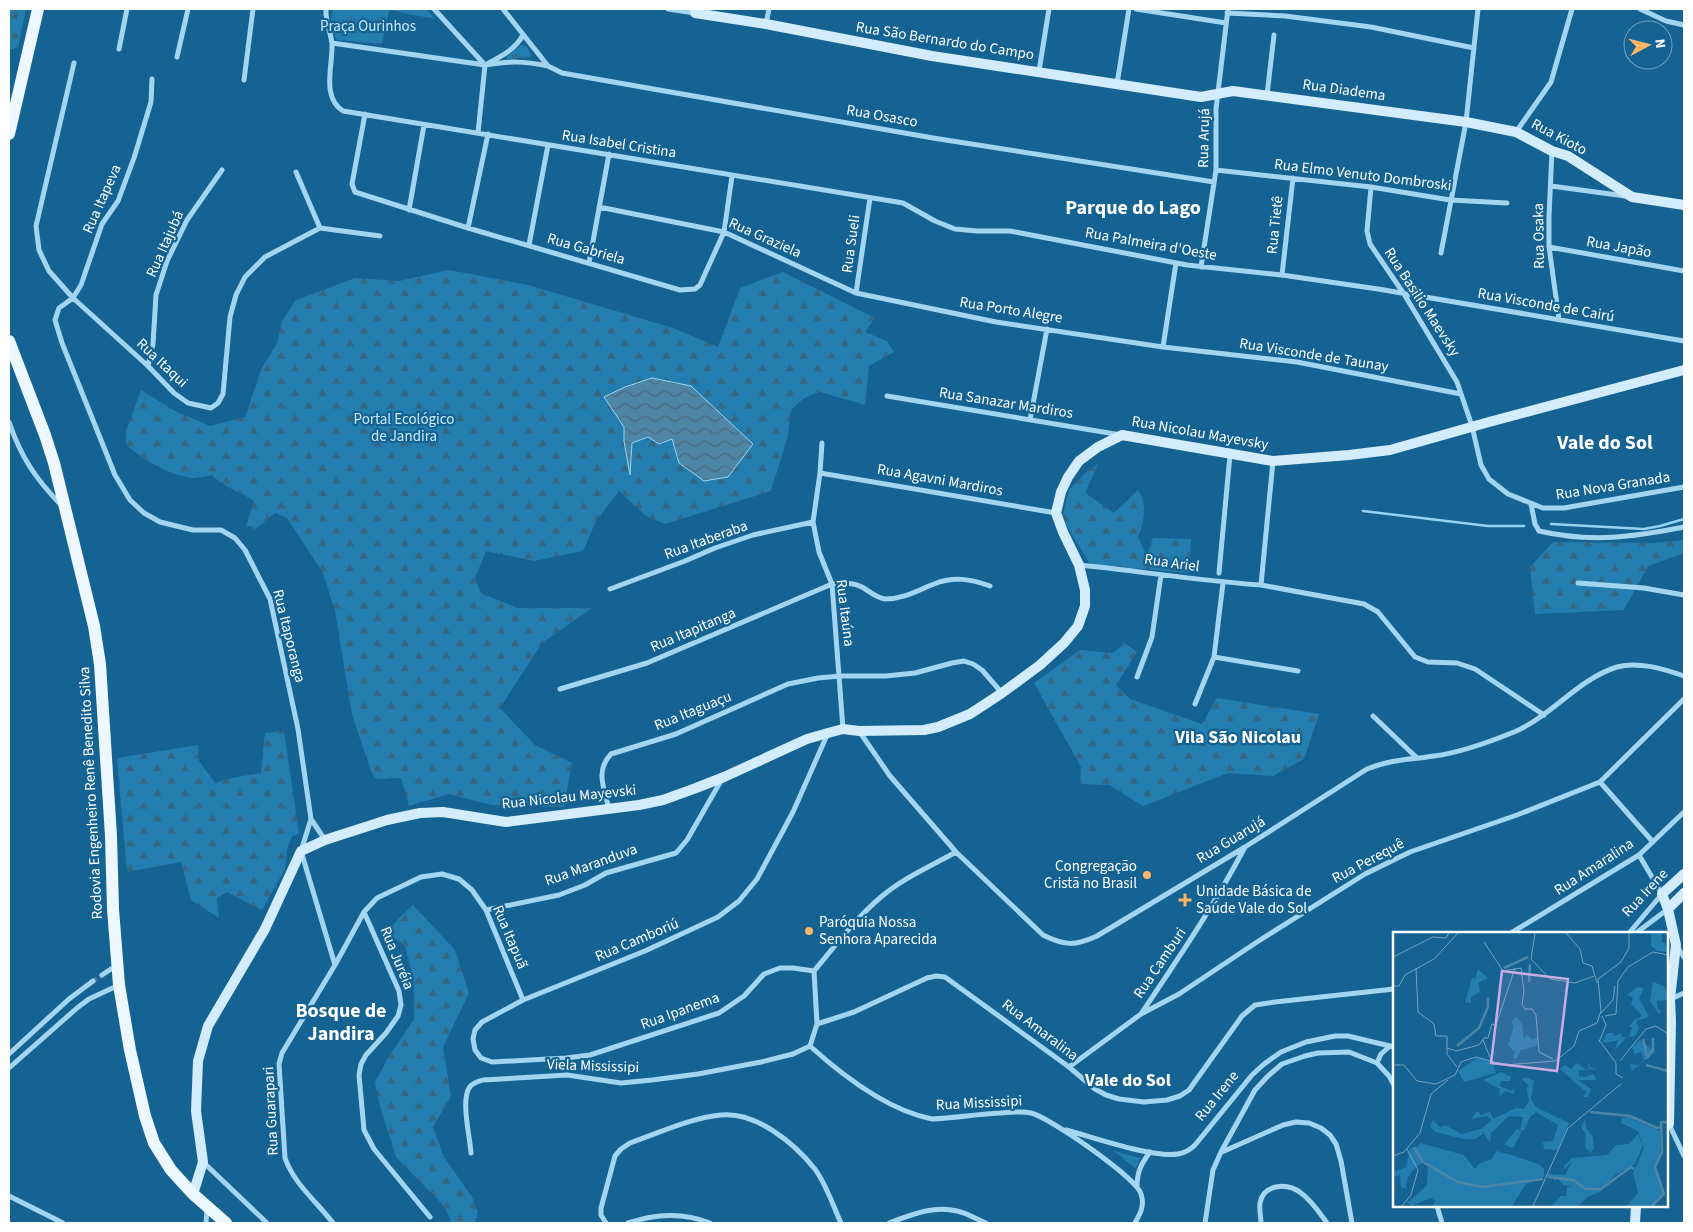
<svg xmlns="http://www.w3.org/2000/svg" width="1693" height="1232" font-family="'Source Sans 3',sans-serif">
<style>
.grass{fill:url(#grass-tufts)}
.forest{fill:url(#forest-firs)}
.cemetery{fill:url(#cemetery-stones)}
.water{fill:url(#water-waves);stroke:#95d3f4}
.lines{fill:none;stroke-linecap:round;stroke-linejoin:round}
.stream{stroke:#95d3f4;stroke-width:2.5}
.street-tunnel{stroke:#387aa2;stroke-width:5;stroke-dasharray:5 2.5;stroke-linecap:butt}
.street{stroke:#a3d5f1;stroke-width:5}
.secondary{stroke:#d2ecfb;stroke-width:10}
.primary{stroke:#edf7ff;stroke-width:12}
.poi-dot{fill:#ffb563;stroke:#156392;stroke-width:2}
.labels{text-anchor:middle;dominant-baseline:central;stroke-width:4.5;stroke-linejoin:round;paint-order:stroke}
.park-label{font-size:15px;fill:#caeafc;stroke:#156392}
.street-label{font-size:15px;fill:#fff;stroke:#156392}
.poi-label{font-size:15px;fill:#fff;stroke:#156392;text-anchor:start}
.quarter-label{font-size:18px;font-weight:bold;fill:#fff;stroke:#156392}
.district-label{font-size:20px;font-weight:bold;fill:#fff;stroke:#156392}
.inset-river{fill:none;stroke:#4d85a5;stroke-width:2.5}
.inset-road{fill:none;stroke:#73a1be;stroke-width:1}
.view{fill:#caabe5;fill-opacity:0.15;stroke:#caabe5;stroke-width:2.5}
.inset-edge{fill:none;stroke:#fff;stroke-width:2.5}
</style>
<defs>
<pattern id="grass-tufts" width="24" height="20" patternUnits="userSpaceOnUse" patternTransform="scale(1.25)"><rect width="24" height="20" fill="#247daf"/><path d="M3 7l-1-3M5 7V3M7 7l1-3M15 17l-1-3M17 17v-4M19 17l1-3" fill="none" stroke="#366782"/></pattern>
<pattern id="forest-firs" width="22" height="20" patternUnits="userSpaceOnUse" patternTransform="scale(1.25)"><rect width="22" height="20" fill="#247daf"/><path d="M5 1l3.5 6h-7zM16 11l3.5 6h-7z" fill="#366782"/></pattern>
<pattern id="cemetery-stones" width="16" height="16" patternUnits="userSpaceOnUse" patternTransform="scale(1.25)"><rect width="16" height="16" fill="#247daf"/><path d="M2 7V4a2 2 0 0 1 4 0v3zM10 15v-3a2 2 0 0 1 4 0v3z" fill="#366782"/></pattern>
<pattern id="water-waves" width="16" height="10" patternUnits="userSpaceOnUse" patternTransform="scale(1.25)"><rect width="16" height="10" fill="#4d85a5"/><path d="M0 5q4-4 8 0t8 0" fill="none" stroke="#4d6b7d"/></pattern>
</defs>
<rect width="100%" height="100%" fill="#156392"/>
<path class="grass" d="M 333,9 L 426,9 L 435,19 L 389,10 L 382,44 L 337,40 C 332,32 330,17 333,9 Z
M 521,45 L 526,46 L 531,54 L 531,57 L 507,59 L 506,57 Z
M 1114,1151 L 1140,1158 L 1136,1169 Z"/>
<path class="forest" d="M 449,270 L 528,285 L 673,328 L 718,347 L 740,288 L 783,272 L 875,318 L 865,332 L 887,341 L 894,352 L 869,366 L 865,405 L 820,392 L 804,398 L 791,410 L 788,436 L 771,491 L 665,524 L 646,516 L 619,491 L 596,521 L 583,551 L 534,561 L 486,551 L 475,578 L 481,593 L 517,608 L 592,608 L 542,643 L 500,708 L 535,745 L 572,763 L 564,807 L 491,805 L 449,794 L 409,806 L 401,778 L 376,779 L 371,771 L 352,715 L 335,611 L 323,573 L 287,518 L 275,513 L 253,531 L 252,526 L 246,527 L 254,501 C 240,492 224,487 212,475 C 206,476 198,478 192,478 C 169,475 144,460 126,445 L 126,431 L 141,390 L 175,411 L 210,426 L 245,417 L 261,370 L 277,343 L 282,321 L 296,300 L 355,278 L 399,281 Z
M 1098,464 L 1085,493 L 1114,513 L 1138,490 C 1148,505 1144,522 1138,537 L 1147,556 L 1153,538 L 1191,539 L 1189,573 L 1090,564 L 1062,518 L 1069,490 L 1085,473 Z
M 1684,540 L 1684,553 L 1648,566 L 1624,610 L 1535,614 L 1530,567 L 1553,542 L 1651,543 Z
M 1124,643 L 1137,652 L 1116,685 L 1130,699 L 1202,724 L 1217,698 L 1319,714 L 1304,759 L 1273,776 L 1228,773 L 1143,806 L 1109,785 L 1080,784 L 1081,767 L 1034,683 L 1080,650 L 1113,653 Z
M 284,731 L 299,834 L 292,836 L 287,850 L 285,869 L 262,910 L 227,892 L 217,898 L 219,918 L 191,900 L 181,862 L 127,872 L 117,758 L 198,745 L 199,761 L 215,783 L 232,778 L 261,773 L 265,733 Z
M 413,905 L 455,950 L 469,993 L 443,1047 L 451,1096 L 433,1127 L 444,1157 L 472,1197 L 478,1212 L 475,1223 L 452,1223 L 444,1206 L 396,1157 L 379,1103 L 375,1082 L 388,1058 L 414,1019 L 414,981 L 405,946 L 387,932 L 400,917 Z"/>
<path class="cemetery" d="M 9,9 L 26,9 L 18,47 L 9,50 Z"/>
<path class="water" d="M 652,378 L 691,386 L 753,444 L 728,477 L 704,481 L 679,463 L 672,439 L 659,444 L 648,437 L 632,443 L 630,475 L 624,441 L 624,427 L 604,397 L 625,387 Z"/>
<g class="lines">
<path class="stream" d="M 1363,511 L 1488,526 L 1524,526
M 1551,524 L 1644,529 L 1660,526 L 1684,519"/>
<path class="street-tunnel" d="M 93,981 L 102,975"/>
<path class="street" d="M 326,9 C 325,21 331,32 332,44 C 333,65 321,97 343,111 L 903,203 L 935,221 L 955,229 L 977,231 L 1010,231 L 1187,265 L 1282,275 L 1378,289 L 1684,341
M 434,9 L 485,65 C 500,57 515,50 523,35
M 503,9 L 548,66 L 562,73 L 933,138 L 1214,182
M 668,9 L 695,13
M 1136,9 L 1226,23
M 1640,9 L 1666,21 L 1684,25
M 1227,13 L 1285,16 L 1371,27 L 1474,48
M 766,24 L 769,9
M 332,43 L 485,65 C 510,61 523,61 548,66
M 119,49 L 127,9
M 177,57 L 188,9
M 74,63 L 36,226 L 39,250 L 49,271 L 73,298 L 148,366 L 174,393 L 188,403 L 211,408 L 218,403 L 223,394 L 230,317 L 236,295 L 245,277 L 265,257 L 320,228 L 380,236
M 1039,71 L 1049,9
M 152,79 L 151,102 L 134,158 L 118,201 L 102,224 L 81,285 L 73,298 L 59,308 L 55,320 L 62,343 L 115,475 L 130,500 L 144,513 L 160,522 L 193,530 L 221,530 L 235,538 L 245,550 L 270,599 L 298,729 L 311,819 L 301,851 L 335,965 L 282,1053 L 279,1064 L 285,1158 C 294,1184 317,1202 333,1223
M 244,80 L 253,9
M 1117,84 L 1129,9
M 1267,95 L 1274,35
M 365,114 L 352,184 L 355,192 L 468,228 L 680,290 L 695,289 L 700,285 L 724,232 L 732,176
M 1516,132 L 1551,82 L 1572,9
M 478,133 L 485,65
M 1552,151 L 1549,216 L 1549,247 L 1559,319
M 1216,170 L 1371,187 L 1450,200 L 1507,203
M 296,172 L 320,228
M 1551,186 L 1625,196
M 1371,187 L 1367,231 L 1370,244 L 1404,294 L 1457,382 L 1472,426 L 1481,465 L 1489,479 L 1508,494 L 1543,508 L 1564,508 L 1684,487
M 599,207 L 724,232 L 856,293 L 996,322 L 1163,347 L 1297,362 L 1461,394
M 409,210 L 424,125
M 468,228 L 488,134
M 529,245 L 548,145
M 1549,247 L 1684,271
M 1441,253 L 1466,122 L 1478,9
M 589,263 L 609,154
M 1201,267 L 1216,170 L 1216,109 L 1228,9
M 1282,275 L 1293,178
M 856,293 L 870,198
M 1163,347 L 1176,263
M 148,366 L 153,344 L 156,295 L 167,261 L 187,220 L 222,170
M 887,396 L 1121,435
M 1030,420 L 1047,329
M 9,422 C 21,457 35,478 61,505
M 822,443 L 820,473 L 813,522 L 819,552 L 832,584 L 843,729
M 1273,461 L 1261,585 L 1364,604 L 1378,612 L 1415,657 L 1428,662 L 1457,663 L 1475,669 L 1544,715
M 820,473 L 1056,513
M 1531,504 L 1535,524 L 1539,531 C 1591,543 1633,537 1684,527
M 1080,565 C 1140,571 1200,581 1261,585
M 1219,573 L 1230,455
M 1578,583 L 1644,588 L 1684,595
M 610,589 L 685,561 L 715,548 L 753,535 L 813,522
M 1214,657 L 1298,671
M 1137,677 L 1152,637 L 1161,575
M 560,689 L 647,663 L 832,584 C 842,583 852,582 862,587 C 869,591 878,599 886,599 C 904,599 918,590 934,584 C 953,576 971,579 990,586
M 1195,704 L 1214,657 L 1223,583
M 1373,716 L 1417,758
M 859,731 L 890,776 L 956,852 L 1043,935 C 1065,946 1075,946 1097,936 L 1245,847 L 1367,769 C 1392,759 1409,760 1434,756 C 1458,753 1492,741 1514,732 C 1552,716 1578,679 1617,667 C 1638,661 1664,669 1684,676
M 828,733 L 793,812 L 757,879 L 739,901 L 718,917 L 645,951 L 523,1000 L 482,1022 L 475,1030 L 473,1039 L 475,1050 L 481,1058 L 492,1062 L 566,1058 L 590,1055 L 719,1013 L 744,996 L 764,974 L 780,968 L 793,968 L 814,971 C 835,946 856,918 881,897 C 903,878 931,866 956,852
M 1600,782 L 1653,842
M 609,809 C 604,788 595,771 611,754 L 676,734 L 788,684 L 818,678 L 840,676 L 886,676 L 915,673 L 952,663 L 964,661 L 973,664 L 982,670 L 1002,693
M 311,819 L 325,840
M 486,910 L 559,895 L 585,885 L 606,873 L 676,853 L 687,840 L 722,779
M 364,912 L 399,991 L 401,1005 L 398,1016 L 386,1033 L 366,1055 L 361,1064 L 359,1075 L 364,1130 L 374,1149 L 430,1217
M 1511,933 L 1639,855 L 1684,812
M 1629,933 L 1662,894 L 1639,855
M 1636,933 L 1668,909
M 1677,947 L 1684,957
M 335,965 L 364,912 L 377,898 L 421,877 L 442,874 L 459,879 L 472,890 L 486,910 L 523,1000
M 102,975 L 117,965
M 1671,999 L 1684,993
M 1141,1014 C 1178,959 1214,906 1245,847
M 817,1024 L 854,1012 L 927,978 L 936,976 L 945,977 L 1069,1067 L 1095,1089 L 1106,1095 L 1119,1099 L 1144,1102 L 1167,1100 L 1180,1096 L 1189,1090 L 1242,1016 L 1255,1005 L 1275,1002 L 1394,989
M 810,1046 C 843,1076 887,1110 932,1119 C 955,1118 978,1114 1001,1113 C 1011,1112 1022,1111 1031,1113 C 1049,1117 1137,1178 1141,1194 C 1145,1206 1140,1214 1135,1223
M 810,1046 L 817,1024 L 814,971
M 9,1054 L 69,999 L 93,981
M 1377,1063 L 1381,1054 L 1390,1046
M 1069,1067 L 1141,1014 L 1179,994 L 1257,942 L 1365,874 L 1410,852 L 1517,815 L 1600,782 L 1684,699
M 9,1068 L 77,1008 L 89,999 L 119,985
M 1669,1124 L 1684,1156
M 1066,1130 C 1093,1137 1151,1158 1178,1154 C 1185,1153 1190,1150 1195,1145 L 1252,1075 L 1264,1064 L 1281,1052 L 1306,1042 L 1335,1036 L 1348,1036 L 1394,1047
M 1222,1152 L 1283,1125 L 1296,1122 L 1309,1123 L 1321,1128 L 1330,1135 L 1336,1144 L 1341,1161 L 1352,1223
M 471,1153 C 470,1137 461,1102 469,1088 C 472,1083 477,1082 483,1080 L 567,1075 L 621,1083 L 652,1080 L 698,1074 L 761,1062 L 793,1054 L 810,1046
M 203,1162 L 267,1223
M 1137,1187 C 1137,1172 1141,1164 1150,1152
M 9,1196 L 63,1223
M 1437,1206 L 1442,1223
M 206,1223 L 207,1209
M 606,1223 L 601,1215 L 601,1208 L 615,1156 L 621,1149 L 630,1143 C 659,1133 690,1118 721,1115 C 755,1111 794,1143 814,1168 C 825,1181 834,1208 841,1223
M 628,1223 C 656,1214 682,1212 710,1223
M 889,1223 C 911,1215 933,1205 957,1211 C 967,1213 976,1219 986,1223
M 1205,1223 L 1213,1170 L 1221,1152 L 1255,1090 L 1268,1076 L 1282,1064 L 1305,1056 L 1318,1053 L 1349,1052 L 1377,1063 L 1389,1076 L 1394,1085
M 1261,1223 C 1261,1217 1259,1209 1260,1203 C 1264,1183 1288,1183 1301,1193 C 1312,1201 1319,1212 1327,1223"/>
<path class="secondary" d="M 696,9 L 695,13 L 766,24 L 932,56 L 1201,97 L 1233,91 L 1466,122 L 1516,132 L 1552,151 L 1568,156 L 1632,197 L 1684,205
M 1668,909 L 1684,893
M 1667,1125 L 1669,1124 L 1671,1021 L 1670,999 L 1676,945 L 1668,909 L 1662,894 L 1684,874
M 193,1194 L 203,1162 L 196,1111 L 198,1061 L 208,1026 L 265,929 L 301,851 L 325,840 L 387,820 L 420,813 L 443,812 L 506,822 L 639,805 L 663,800 L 696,788 L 724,777 L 807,739 L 828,733 L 843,729 L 859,731 L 924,730 L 938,727 L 970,714 L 1002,693 L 1040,665 L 1064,643 L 1078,626 L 1085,606 L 1085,590 L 1079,565 L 1063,532 L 1056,513 L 1061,492 L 1068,477 L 1079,461 L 1098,447 L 1122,435 L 1273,461 L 1349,455 L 1390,450 L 1489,422 L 1684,370
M 1635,1223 L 1636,1206"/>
<path class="primary" d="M 9,134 L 38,9
M 9,341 L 45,435 L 54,463 L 94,626 L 100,664 L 111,836 L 113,909 L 119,985 L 130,1050 L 145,1116 L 154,1143 L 171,1170 L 193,1194 L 226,1223"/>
</g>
<g class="poi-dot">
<circle cx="1147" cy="875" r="5"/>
<path d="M1182.5 892.5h5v5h5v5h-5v5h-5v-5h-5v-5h5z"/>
<circle cx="809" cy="931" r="5"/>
</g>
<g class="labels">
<g class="park-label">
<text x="368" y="26">Praça Ourinhos</text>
<text x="404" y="419">Portal Ecológico<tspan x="404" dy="17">de Jandira</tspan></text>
</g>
<g class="street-label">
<text transform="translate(945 41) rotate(9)">Rua São Bernardo do Campo</text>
<text transform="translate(1344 90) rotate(8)">Rua Diadema</text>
<text transform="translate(882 116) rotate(10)">Rua Osasco</text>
<text transform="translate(1559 137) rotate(28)">Rua Kioto</text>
<text transform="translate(1204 138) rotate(-89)">Rua Arujá</text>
<text transform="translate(619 144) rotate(9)">Rua Isabel Cristina</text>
<text transform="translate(1363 175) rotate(7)">Rua Elmo Venuto Dombroski</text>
<text transform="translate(102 199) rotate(-66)">Rua Itapeva</text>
<text transform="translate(1275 225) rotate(-84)">Rua Tietê</text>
<text transform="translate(1539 236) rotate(-91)">Rua Osaka</text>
<text transform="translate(765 238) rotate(24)">Rua Graziela</text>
<text transform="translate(165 244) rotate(-66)">Rua Itajubá</text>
<text transform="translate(851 244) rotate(-82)">Rua Sueli</text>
<text transform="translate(1151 244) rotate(10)">Rua Palmeira d'Oeste</text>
<text transform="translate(1619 247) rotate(10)">Rua Japão</text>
<text transform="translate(586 249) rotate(16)">Rua Gabriela</text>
<text transform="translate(1422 302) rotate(57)">Rua Basilio Maevsky</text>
<text transform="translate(1546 305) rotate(10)">Rua Visconde de Cairú</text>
<text transform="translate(1011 310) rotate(9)">Rua Porto Alegre</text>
<text transform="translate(1314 355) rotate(9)">Rua Visconde de Taunay</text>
<text transform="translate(162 363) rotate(43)">Rua Itaqui</text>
<text transform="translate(1006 403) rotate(9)">Rua Sanazar Mardiros</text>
<text transform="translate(1200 433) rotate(10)">Rua Nicolau Mayevsky</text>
<text transform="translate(940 480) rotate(10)">Rua Agavni Mardiros</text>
<text transform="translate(1613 486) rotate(-9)">Rua Nova Granada</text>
<text transform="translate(706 540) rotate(-20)">Rua Itaberaba</text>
<text transform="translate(1172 563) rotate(8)">Rua Ariel</text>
<text transform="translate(845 613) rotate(83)">Rua Itaúna</text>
<text transform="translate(693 630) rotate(-23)">Rua Itapitanga</text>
<text transform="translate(289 636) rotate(76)">Rua Itaporanga</text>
<text transform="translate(693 711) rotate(-22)">Rua Itaguaçu</text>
<text transform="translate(91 793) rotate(-93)">Rodovia Engenheiro Renê Benedito Silva</text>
<text transform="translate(569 797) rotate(-6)">Rua Nicolau Mayevski</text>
<text transform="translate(1231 840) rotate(-31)">Rua Guarujá</text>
<text transform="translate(1368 861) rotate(-28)">Rua Perequê</text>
<text transform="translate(591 865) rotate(-20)">Rua Maranduva</text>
<text transform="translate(1594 867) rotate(-33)">Rua Amaralina</text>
<text transform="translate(1645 893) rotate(-47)">Rua Irene</text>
<text transform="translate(510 937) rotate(67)">Rua Itapuã</text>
<text transform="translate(637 940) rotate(-23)">Rua Camboriú</text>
<text transform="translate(397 958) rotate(68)">Rua Juréia</text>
<text transform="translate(1160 963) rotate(-56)">Rua Camburi</text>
<text transform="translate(680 1011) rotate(-20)">Rua Ipanema</text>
<text transform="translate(1040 1030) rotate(37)">Rua Amaralina</text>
<text transform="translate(593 1066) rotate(2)">Viela Mississipi</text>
<text transform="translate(1217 1096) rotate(-51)">Rua Irene</text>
<text transform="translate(979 1103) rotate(-3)">Rua Mississipi</text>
<text transform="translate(271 1111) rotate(-93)">Rua Guarapari</text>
</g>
<g class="poi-label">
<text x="1137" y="866" text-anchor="end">Congregação<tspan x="1137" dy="17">Cristã no Brasil</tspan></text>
<text x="1196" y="891">Unidade Básica de<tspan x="1196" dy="17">Saúde Vale do Sol</tspan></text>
<text x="819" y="922">Paróquia Nossa<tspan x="819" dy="17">Senhora Aparecida</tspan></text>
</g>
<g class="quarter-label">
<text x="1238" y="737">Vila São Nicolau</text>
<text x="1128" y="1080">Vale do Sol</text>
</g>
<g class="district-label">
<text x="1133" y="208">Parque do Lago</text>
<text x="1605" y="443">Vale do Sol</text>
<text x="341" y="1011">Bosque de<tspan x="341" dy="23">Jandira</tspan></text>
</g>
</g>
<g transform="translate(1393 932)">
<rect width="275" height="275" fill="#156392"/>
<path d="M 235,185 L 267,199 L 267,222 L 262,236 L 270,263 L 258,274 L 234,274 L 245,261 L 240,241 L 251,216 L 245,199 L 228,191 L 229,186 Z" fill="#247daf"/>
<path d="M 258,1 L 269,1 L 269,11 L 273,11 L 275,20 L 264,19 L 258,14 ZM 85,37 L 95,46 L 85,51 L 87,60 L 78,65 L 78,71 L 72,70 L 79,46 L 82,47 ZM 260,50 L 271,54 L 275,61 L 275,68 L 264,69 L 265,77 L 269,80 L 266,82 L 257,69 ZM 244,55 L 251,56 L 246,66 L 256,85 L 243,89 L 246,97 L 242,104 L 236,105 L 239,95 L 236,95 L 241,88 L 249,84 L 238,72 L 240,66 L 234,63 ZM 123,85 L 129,92 L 131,108 L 134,103 L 139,108 L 145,105 L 144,114 L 128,118 L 123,127 L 120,125 L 122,120 L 115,113 L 121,94 L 118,90 ZM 214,101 L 220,101 L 221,104 L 229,101 L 228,104 L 233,106 L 222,118 L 225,108 L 213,111 L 207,107 L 210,109 ZM 247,108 L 262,120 L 230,146 L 239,138 L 237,132 L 245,133 L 251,128 L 248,120 L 242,122 L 239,116 ZM 184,131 L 192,137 L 196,137 L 195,131 L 198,136 L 206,137 L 186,138 L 186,144 L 192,145 L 201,142 L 203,148 L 185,148 L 198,157 L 195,165 L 190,165 L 193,160 L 167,137 L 172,133 L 178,137 ZM 108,140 L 118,145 L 117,149 L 108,149 L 107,154 L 118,159 L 122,156 L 121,162 L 112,159 L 106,165 L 107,157 L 90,148 ZM 133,145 L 141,149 L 138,167 L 143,175 L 176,191 L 165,218 L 151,217 L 150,210 L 160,209 L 165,193 L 143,180 L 137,185 L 131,199 L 127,197 L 130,185 L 116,184 L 98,201 L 97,211 L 89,198 L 90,202 L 82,207 L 71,207 L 42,200 L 37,194 L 40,188 L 47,195 L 52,193 L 69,202 L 88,197 L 99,188 L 94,184 L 78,187 L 84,179 L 88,183 L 97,180 L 100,187 L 123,176 L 131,177 L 136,169 L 133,156 L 136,154 L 129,147 ZM 192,187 L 193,196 L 200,205 L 201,217 L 198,221 L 192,216 L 193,202 L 188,195 ZM 124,197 L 129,199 L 120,216 L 111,213 ZM 245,202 L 250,214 L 241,233 L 222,243 L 207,260 L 194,265 L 185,274 L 159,274 L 168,264 L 173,264 L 174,255 L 179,254 L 170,253 L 165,247 L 160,250 L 162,246 L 154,246 L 155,242 L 172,243 L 179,229 L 172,237 L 171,234 L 179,226 L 214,223 L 223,213 L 236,212 ZM 27,211 L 71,223 L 82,237 L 87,231 L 99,227 L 103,219 L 118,223 L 146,232 L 151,237 L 151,245 L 133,252 L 119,274 L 39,274 L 43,269 L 38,266 L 18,274 L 13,269 L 17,269 L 34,253 L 35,231 L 31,229 L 19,239 L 14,247 L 13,257 L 8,255 L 7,243 L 0,245 L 0,240 L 13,235 L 17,216 L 25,215 Z" fill="#247daf"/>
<path d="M 84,126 L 100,130 L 103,141 L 71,150 L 65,139 Z" fill="#247daf"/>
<path class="inset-river" d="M 111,36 L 135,25M 136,50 L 137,32M 250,107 L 254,124M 64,114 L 86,96 L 95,75 L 95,66M 253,127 L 260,118 L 260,106M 253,133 L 275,139M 197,180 L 237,184 L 264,196 L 269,195M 21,215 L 30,230 L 65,250 L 89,255 L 150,247M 156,245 L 180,248 L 193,257 L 208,257 L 238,235 L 241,237M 259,274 L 271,262 L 262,235 L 269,220 L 268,190 L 275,190"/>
<path class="inset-road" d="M 142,1 L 138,27 L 157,47 L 182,51 L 201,44M 173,1 L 187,17 L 190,31 L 199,34 L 204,51M 91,10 L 110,39 L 128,36 L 131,59 L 129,73 L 132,77 L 139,77 L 143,83 L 146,120 L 160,127M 0,25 L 40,5 L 53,6 L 56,1M 23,36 L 25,80 L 41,92 L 43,104 L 54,104 L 54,122 L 64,135M 0,54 L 6,54 L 12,43 L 41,27 L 65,1M 208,81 L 220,68 L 222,54M 212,84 L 223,82 L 225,49 L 235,35 L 260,20 L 275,23M 90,108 L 98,128M 206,108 L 223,131 L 223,142 L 230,146M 206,110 L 213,93 L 209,84M 54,116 L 63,119 L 86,113 L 91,106 L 95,106 L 99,92 L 103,93 L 122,36M 227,129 L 253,97 L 263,94 L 275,102M 0,133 L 11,133 L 24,149 L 43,152 L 62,143 L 68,130 L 83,125 L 112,133 L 162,129 L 181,114 L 186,99 L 204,91 L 208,79 L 205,47 L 228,30 L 236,16 L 236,1M 0,224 L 11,220 L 27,201 L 38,162 L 55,148M 9,274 L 18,263 L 25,238 L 14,217M 140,274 L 175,196 L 228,152"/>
<path class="view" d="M 109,39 L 175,47 L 164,139 L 98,131 Z"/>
<rect width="275" height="275" class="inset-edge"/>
</g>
<rect width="1693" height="1232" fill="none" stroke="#ffffff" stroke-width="20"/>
<g transform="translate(1648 45) rotate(83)"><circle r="24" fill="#156392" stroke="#73a1be"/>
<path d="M0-4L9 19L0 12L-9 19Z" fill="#ffb563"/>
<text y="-8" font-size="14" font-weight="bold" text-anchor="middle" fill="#ffffff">N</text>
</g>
</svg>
